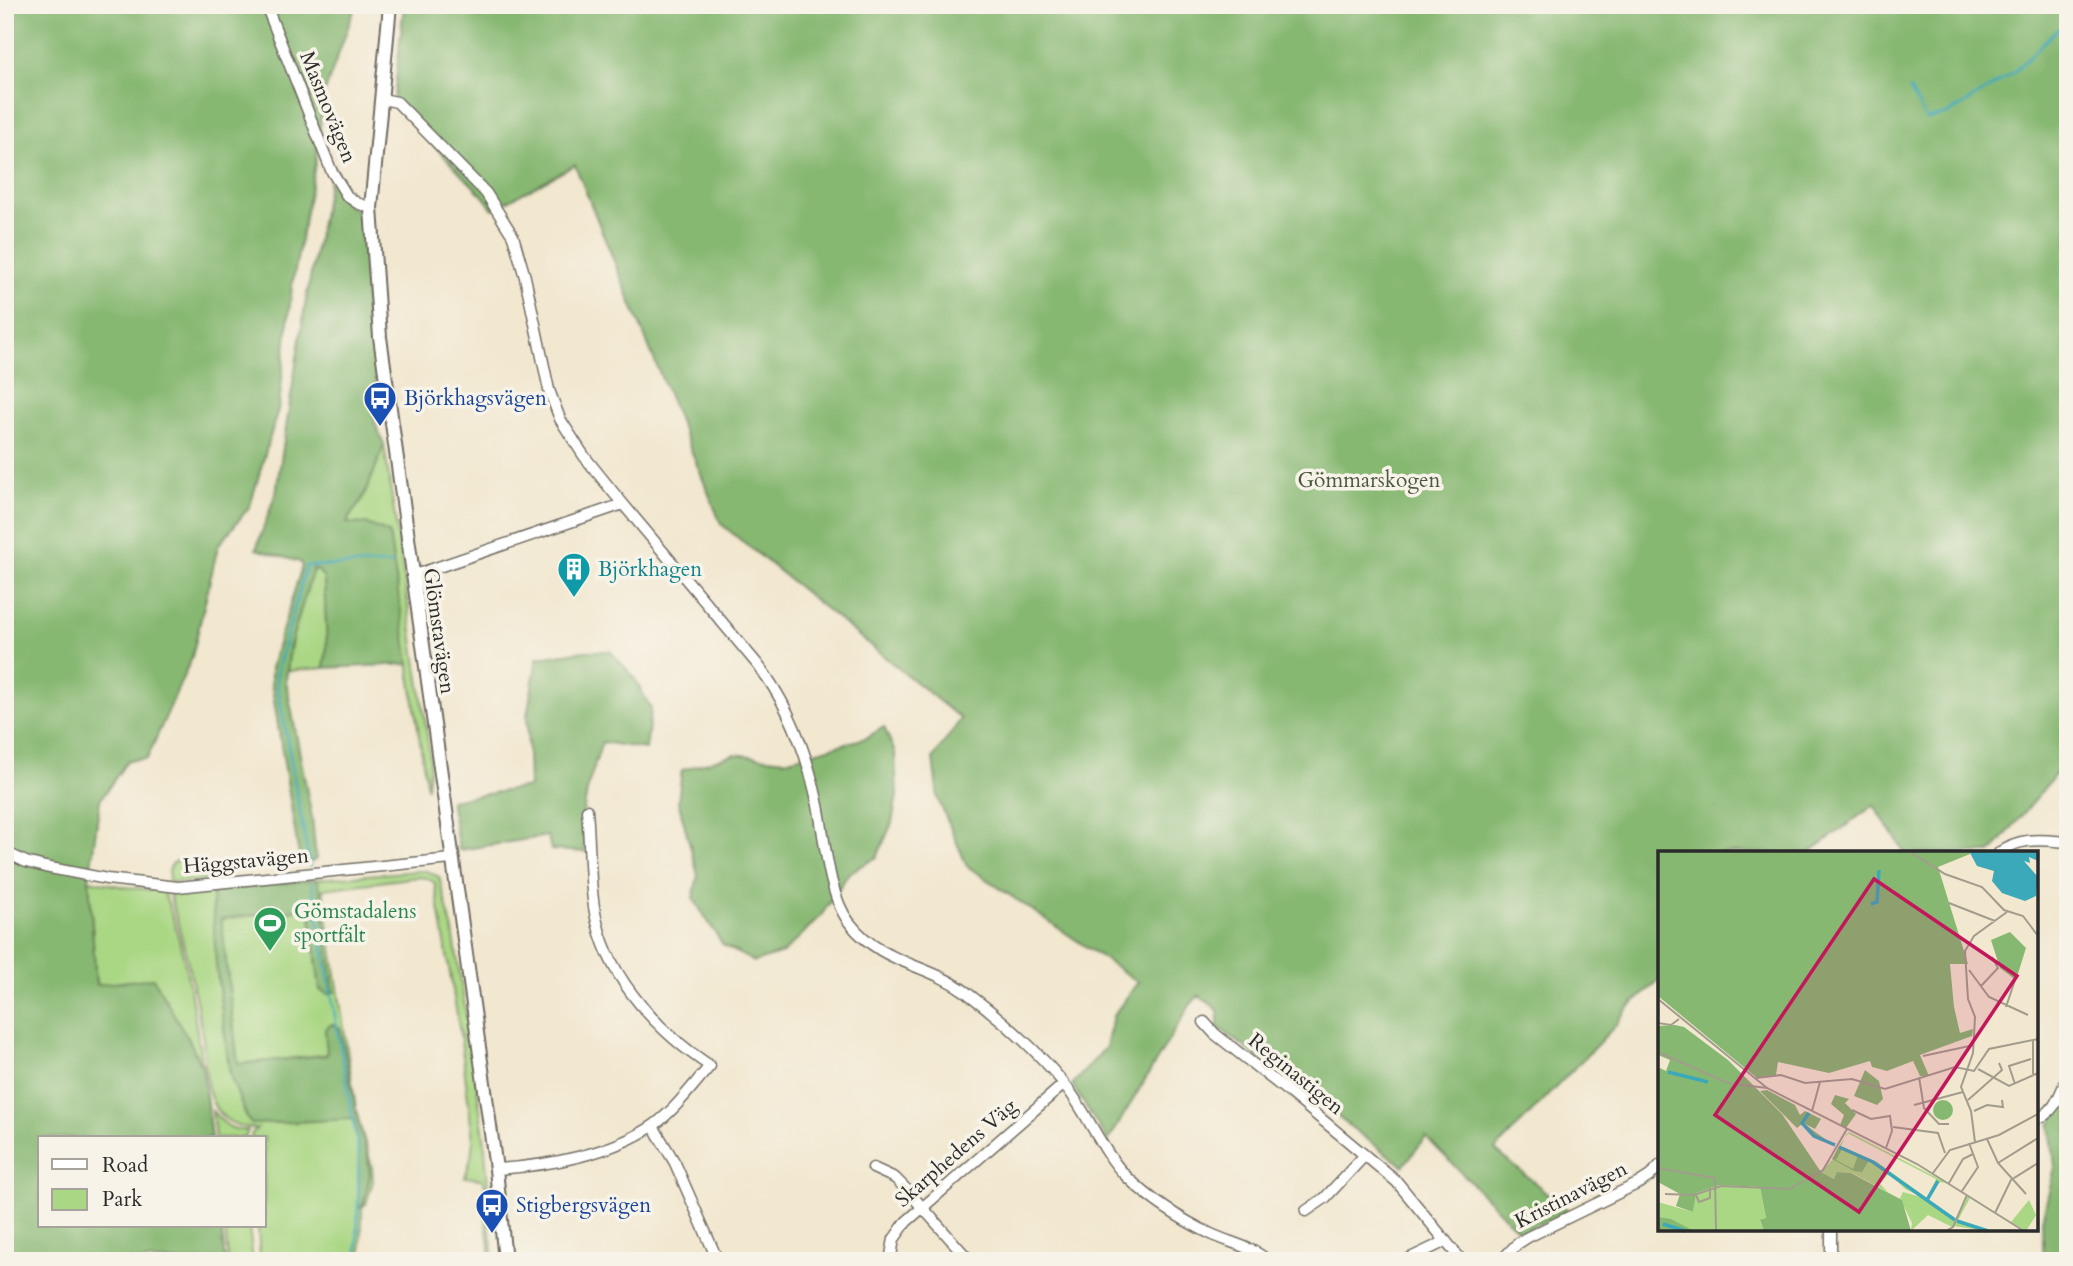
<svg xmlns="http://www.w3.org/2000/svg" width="2073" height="1266" font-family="Cardo,serif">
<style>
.green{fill:#aad784;stroke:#6a8158;stroke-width:2}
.forest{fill:#87b872;stroke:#59724e;stroke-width:2}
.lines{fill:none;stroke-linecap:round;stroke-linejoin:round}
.stream{stroke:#3ba9ba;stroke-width:2.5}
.minor-casing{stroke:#716d64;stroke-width:13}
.major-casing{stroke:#716d64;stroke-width:16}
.minor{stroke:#fff;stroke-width:10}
.major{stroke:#fff;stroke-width:12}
.labels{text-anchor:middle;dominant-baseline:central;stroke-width:7;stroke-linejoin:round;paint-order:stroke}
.street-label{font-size:21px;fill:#2b2b2b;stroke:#f7f3e8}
.transit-label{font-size:21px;fill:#164399;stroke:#f7f3e8;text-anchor:start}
.park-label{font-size:21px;fill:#4b5641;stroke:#f7f3e8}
.culture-label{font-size:21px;fill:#0d838f;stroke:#f7f3e8;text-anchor:start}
.leisure-label{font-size:21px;fill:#27864d;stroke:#f7f3e8;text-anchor:start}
.inset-river{fill:none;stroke:#3ba9ba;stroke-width:3.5}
.inset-road{fill:none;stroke:#a29c8d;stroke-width:2}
.view{fill:#c2185b;fill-opacity:0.15;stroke:#c2185b;stroke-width:3.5}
.inset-edge{fill:none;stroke:#2b2b2b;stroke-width:3.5}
</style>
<rect width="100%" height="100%" fill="#f7f3e8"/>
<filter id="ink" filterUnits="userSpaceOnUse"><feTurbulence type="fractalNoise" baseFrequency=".0143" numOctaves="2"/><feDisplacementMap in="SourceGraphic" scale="14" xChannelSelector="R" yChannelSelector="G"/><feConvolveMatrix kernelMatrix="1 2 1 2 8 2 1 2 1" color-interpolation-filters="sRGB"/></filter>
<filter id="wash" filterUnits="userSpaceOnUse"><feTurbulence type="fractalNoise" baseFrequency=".00686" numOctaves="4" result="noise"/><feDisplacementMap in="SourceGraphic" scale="28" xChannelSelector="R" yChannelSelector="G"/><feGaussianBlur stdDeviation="1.57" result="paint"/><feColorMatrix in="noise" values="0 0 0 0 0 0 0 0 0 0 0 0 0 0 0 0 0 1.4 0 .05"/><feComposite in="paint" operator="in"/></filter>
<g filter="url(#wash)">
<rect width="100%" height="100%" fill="#f2e7cf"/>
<path class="green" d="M 384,445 L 426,726 L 430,760 L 427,789 L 389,533 L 347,523 C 350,512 357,509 362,499 C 371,482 377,463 384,445 Z
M 313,569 L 319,571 L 324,579 L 327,647 L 324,668 L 286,671 L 294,630 Z
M 181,859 L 227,877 L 190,882 L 169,882 C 168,871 169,862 181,859 Z
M 417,871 L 427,871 L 439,877 L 453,931 L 471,1045 L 484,1137 L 489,1197 L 488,1216 L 494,1261 L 492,1261 L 486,1224 L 485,1184 L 481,1179 L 465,1177 L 471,1158 L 473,1140 L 460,1033 L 435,883 L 427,878 L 418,877 L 323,889 L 357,1115 L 372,1167 L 373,1181 L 366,1204 L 363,1206 L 370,1175 L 368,1157 L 350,1086 L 328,1054 L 238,1065 L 221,919 L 310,908 L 320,990 L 328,994 L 323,913 L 317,879 Z
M 89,880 L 124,887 L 163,891 C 181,933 190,987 197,1032 C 198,1042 202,1055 200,1064 L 191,1044 L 171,1012 L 96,985 Z
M 211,890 L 214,905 L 216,964 L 230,1075 L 248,1120 L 252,1124 L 354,1118 L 359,1154 L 358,1207 L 362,1207 L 361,1261 L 260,1261 L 258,1226 L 264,1226 L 264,1138 L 251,1138 L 252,1133 L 257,1128 C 238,1129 221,1120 213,1103 C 205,1088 205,1057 203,1039 C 195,990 184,941 169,893 Z
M 212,1111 C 224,1123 231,1132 248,1130 L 245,1138 L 215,1138 Z
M 225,1226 L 249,1226 L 253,1261 L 228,1261 Z"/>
<path class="forest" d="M 5,5 L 356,5 L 324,94 L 316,159 L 292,286 L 279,406 L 250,506 L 218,546 L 192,657 L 147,759 L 128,760 L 100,800 L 89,880 L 96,985 L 153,978 L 191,1044 L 199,1063 L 202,1063 L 211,1138 L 40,1138 L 40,1226 L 221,1226 L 225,1261 L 5,1261 Z
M 404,5 L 2068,5 L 2068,759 L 1991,853 L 1905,853 L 1874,805 L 1809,853 L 1660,853 L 1660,979 L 1626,1010 L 1615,1026 L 1495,1150 L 1569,1211 L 1529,1228 L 1522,1234 L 1426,1137 L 1403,1166 L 1218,1027 L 1218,1010 L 1199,995 L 1190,1005 L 1108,1141 L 1072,1085 L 1106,1047 L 1113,1016 L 1138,982 L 967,866 L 938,799 L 933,758 L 961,719 L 721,524 L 575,165 L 493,209 L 483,196 L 400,111 L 393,106 Z
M 329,181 L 343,200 L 363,216 L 366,315 L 376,369 L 374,420 L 384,445 C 377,463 371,482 362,499 C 358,508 350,512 347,523 L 367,524 L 389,533 L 409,664 L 324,668 L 327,647 L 324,579 L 319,571 L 313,569 L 290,646 L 286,681 L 312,818 L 316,859 L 308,864 L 301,862 L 298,850 L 271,682 L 271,667 L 302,566 L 300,562 L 256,549 L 276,492 L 306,300 Z
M 585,651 L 610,651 L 634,677 L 651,709 L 646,749 L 602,742 L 588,786 L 582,819 L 585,852 L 551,850 L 548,836 L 459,850 L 450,800 L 529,787 L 527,716 L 537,658 Z
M 884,727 L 895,753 L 897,796 L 892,823 L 877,857 L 849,873 L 820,917 L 783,953 L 754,962 L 723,945 L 693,898 L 698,875 L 678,801 L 682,770 L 734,754 L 785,760 L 866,738 Z
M 317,879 L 321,892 L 334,992 L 328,994 L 320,990 L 310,908 L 221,919 L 238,1064 L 327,1055 L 325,1029 L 332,1024 L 340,1028 L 358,1121 L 368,1157 L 370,1175 L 363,1206 L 358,1208 L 359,1154 L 354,1119 L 252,1124 L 248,1120 L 230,1075 L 216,964 L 212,892 L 214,891 Z
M 2068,1094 L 2068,1261 L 2044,1261 L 2042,1220 L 2055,1167 L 2050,1125 Z"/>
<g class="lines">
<path class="stream" d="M 1910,90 L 1926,119 L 1948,114 L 2012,74 L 2056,30 L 2068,25
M 310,867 L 277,685 L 277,671 L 306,566 L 392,564
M 312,883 L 359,1154 L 357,1261"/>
</g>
</g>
<g filter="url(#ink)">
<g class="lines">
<defs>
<path id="minor" d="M 266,5 L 331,170 L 347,196 L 357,203 L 371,208
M 382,99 L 397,102 L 486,193 L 513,236 L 525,277 L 549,390 L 560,419 L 584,456 L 613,492 L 758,665 C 790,706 809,760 819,810 C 825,843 829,896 849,922 C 882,965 927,963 966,992 C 1002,1019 1050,1061 1075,1099 C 1092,1124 1106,1157 1128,1178 C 1151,1200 1182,1220 1211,1234 C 1230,1243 1253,1247 1268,1261
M 412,576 L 623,504
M 5,852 L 26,862 L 45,867 L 107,879 L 178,887 L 451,859
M 1999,853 C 2019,836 2043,840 2068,842
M 1204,1022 L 1215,1034 L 1290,1093 L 1397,1182 L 1462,1261
M 2036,1118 C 2055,1115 2061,1091 2068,1076
M 653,1126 L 675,1163 L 718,1261
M 873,1168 L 895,1178 L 906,1189 L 970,1261
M 496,1169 C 547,1166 612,1154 654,1125 C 675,1110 693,1085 710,1066 C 660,1033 611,982 597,922 C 589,890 590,843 587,810
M 1306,1211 L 1325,1198 L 1365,1155
M 890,1261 L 894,1239 L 906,1222 L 1064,1084
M 1404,1261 L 1446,1241
M 1501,1261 L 1517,1244 L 1528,1237 L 1639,1183 L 1650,1176 L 1660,1165
M 1831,1261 L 1831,1229"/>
<path id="major" d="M 390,5 L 371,208 L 380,337 L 496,1169 L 505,1261"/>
</defs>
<use href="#minor" class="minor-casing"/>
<use href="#major" class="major-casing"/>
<use href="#minor" class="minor"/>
<use href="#major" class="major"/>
</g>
</g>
<defs>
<symbol id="bus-pin" viewBox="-11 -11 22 30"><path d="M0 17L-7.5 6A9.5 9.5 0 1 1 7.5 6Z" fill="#1a4fb4" stroke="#f7f3e8"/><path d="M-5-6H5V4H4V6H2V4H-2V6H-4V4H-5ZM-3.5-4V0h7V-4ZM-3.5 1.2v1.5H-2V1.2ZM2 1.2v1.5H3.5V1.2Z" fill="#fff"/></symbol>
<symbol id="building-pin" viewBox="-11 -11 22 30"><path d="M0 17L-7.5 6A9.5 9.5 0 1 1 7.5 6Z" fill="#0f9aa8" stroke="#f7f3e8"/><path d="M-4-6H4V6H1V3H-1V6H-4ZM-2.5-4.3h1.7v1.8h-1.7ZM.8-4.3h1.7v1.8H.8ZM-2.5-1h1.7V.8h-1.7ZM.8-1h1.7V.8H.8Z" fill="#fff"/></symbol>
<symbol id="stadium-pin" viewBox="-11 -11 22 30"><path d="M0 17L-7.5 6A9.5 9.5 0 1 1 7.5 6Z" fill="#2e9e5b" stroke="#f7f3e8"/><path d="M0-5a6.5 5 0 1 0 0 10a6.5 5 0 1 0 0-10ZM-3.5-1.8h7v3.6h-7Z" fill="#fff"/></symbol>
</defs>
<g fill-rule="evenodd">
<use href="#bus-pin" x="361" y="379" width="38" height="52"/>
<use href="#building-pin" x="555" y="550" width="38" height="52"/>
<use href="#stadium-pin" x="251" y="904" width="38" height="52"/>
<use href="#bus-pin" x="473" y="1186" width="38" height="52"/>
</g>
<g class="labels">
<g class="street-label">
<text transform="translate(328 107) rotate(68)">Masmovägen</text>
<text transform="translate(439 631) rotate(82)">Glömstavägen</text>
<text transform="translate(246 861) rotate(-5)">Häggstavägen</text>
<text transform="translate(1296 1074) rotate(39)">Reginastigen</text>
<text transform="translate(956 1153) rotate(-41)">Skarphedens Väg</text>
<text transform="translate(1571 1195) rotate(-27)">Kristinavägen</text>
</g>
<g class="transit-label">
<text x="404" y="398">Björkhagsvägen</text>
<text x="516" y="1205">Stigbergsvägen</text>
</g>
<g class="park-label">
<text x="1369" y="480">Gömmarskogen</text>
</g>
<g class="culture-label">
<text x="598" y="569">Björkhagen</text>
</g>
<g class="leisure-label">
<text x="294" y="911">Gömstadalens<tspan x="294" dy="24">sportfält</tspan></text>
</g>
</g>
<g transform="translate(1658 851)">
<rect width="380" height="380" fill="#f2e7cf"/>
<path d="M 191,281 L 289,332 L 280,331 L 270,350 L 297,370 L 296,373 L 310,345 L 364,380 L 312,347 L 300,369 L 331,380 L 295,375 L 293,378 L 291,378 L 284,380 L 294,376 L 270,364 L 253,380 L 254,372 L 242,347 L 245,341 L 266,347 L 247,338 L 231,322 L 222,333 L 230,341 L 194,322 L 180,321 L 176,328 L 163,321 L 184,298 L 195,303 L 181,295 ZM 189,282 L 278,328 L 269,347 L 219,311 L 183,295 ZM 61,334 L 102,336 L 108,368 L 102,370 L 106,380 L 36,380 L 0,366 L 0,351 L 35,361 L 37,342 ZM 371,349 L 378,364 L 368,380 L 353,371 Z" fill="#aad784" fill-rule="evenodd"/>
<path d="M 0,0 L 311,0 L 312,3 L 280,16 L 310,113 L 292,113 L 296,156 L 302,182 L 315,178 L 314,185 L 262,204 L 271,225 L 262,225 L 255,210 L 229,220 L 214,216 L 212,210 L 171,222 L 120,211 L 118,224 L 99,227 L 0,145 ZM 352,81 L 368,97 L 358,129 L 342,117 L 333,89 ZM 17,174 L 26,176 L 70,209 L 124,263 L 163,321 L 176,328 L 179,321 L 193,322 L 244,349 L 253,380 L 106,380 L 102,369 L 108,367 L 102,336 L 61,334 L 38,342 L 35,361 L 18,355 L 22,343 L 0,331 L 0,216 L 8,220 L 12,209 L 0,204 L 0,175 ZM 207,219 L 221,230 L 225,248 L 219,254 L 196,245 ZM 109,239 L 137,254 L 142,264 L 147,260 L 163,268 L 157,278 L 145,272 L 178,296 L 155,285 L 144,273 L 139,277 L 102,240 ZM 177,244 L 191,248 L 187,252 L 198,263 L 188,277 L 182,274 L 186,264 L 173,253 ZM275 259a10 10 0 1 1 20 0a10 10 0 1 1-20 0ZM 181,295 L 195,302 L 184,298 L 178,309 L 195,318 L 200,304 L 216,311 L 221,315 L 211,309 L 204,321 L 196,320 L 174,308 ZM 0,366 L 13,368 L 36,380 L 0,380 Z" fill="#87b872"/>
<path d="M 311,0 L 380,0 L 380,10 L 371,6 L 372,12 L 366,10 L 380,26 L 378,45 L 367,50 L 344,42 L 334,30 L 336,20 L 319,15 Z" fill="#3ba9ba"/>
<path class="inset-river" d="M 213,53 L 219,51 L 221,19M 10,221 L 50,231M 151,262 L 144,272 L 156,285 L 177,294M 181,296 L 215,311 L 297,369M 269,349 L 280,330M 299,370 L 330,380M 5,373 L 27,380"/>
<path class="inset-road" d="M 251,0 L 287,23 L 324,36 L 346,59 L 365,65 L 380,85M 291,52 L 337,70M 311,119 L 331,146 L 370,164M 323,135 L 340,117 L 334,106M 0,148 L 109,237 L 259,313 L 366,380M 348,156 L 357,129M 0,172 L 13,174 L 21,168M 0,201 L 70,232 L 109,237M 265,205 L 316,194M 320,218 L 351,235 L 380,222M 375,223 L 375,189M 261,226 L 266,257 L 281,273 L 291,273M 98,227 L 123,224 L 147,232 L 194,228 L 227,238 L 297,216 L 316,220 L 331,198 L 380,188M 357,233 L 351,215 L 373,208M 310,249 L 344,219 L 341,212M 256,254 L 305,241M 194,259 L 213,268 L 232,265 L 234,280 L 228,297M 154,260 L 162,231M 316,260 L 329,254 L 345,256 L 344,249M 235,276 L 280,282 L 287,302M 329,288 L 340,312 L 368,343M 317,291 L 313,260 L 303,236 L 315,202 L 317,166 L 310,148 L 307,100 L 316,85 L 349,61M 340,312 L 380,287M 0,317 L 57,327 L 58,380M 275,322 L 292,299 L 341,284 L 380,263M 291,332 L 305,308 L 315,303M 304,340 L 320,316 L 311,292M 7,343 L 36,344 L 63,335 L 131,338 L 165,319 L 189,278M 38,344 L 41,351 L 52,347 L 52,337M 337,362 L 353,329 L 380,312M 288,380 L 295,376 L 309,344"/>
<path class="view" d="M 216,28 L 359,125 L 201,361 L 57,264 Z"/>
<rect width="380" height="380" class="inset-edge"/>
</g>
<rect width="2073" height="1266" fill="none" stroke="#f7f3e8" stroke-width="28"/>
<rect x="38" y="1136" width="228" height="91" fill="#f7f3e8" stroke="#a5a39c" stroke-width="2"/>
<rect x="52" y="1159" width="35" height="10" fill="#ffffff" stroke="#a5a39c" stroke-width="2"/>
<text x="102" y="1172" font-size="21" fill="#2b2b2b">Road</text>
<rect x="52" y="1189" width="35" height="21" fill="#aad784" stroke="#a5a39c" stroke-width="2"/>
<text x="102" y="1206" font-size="21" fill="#2b2b2b">Park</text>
</svg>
